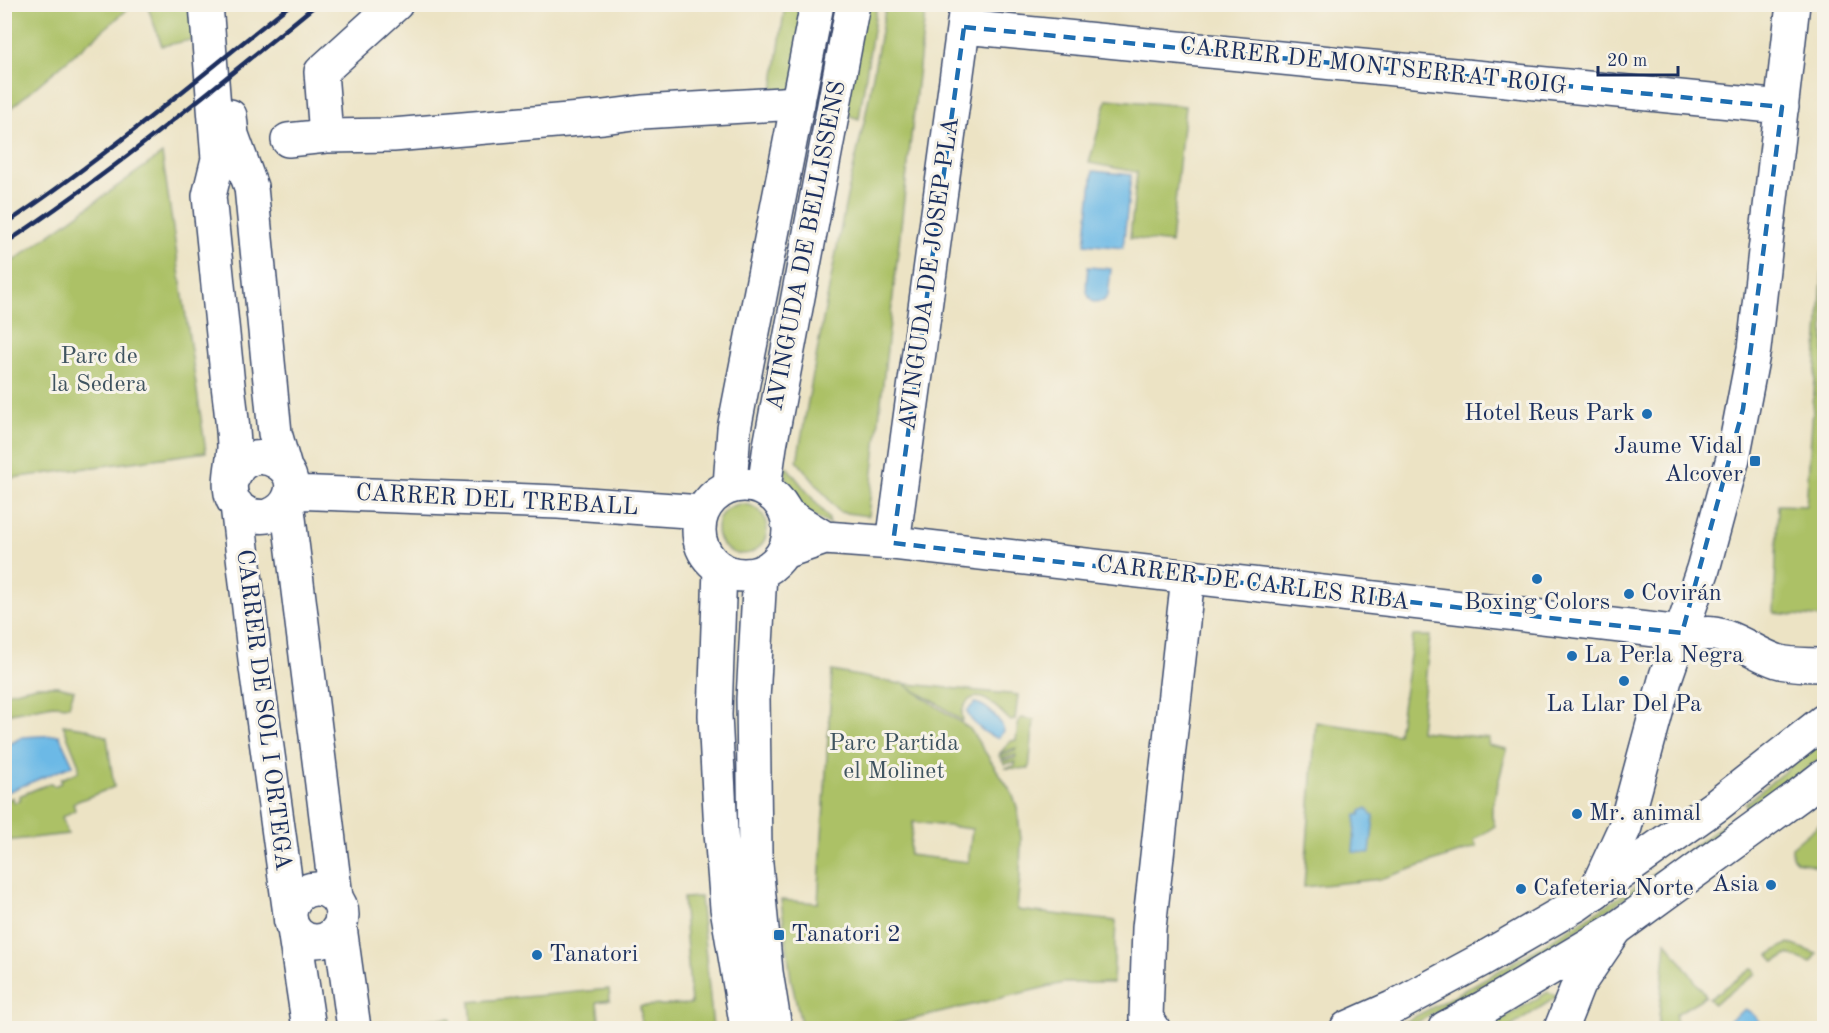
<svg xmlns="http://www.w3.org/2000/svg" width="1829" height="1033" font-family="'Old Standard TT',serif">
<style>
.green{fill:#acc166;stroke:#647862;stroke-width:1.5;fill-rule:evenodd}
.water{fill:#6cb9e6;stroke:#4474a2;stroke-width:1.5}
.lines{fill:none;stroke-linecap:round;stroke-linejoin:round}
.minor-casing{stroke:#3a4a6d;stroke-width:36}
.major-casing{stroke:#3a4a6d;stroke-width:36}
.minor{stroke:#fff;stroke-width:33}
.major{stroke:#fff;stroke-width:33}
.rail{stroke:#1b2f5e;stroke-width:4.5}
.marked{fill:none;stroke:#1f6fb2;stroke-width:4.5;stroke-dasharray:12 8;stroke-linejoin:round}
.poi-dot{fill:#1f6fb2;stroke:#f7f3e8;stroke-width:2}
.labels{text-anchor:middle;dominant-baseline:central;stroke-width:6;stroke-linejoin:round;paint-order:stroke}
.street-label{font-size:24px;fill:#1b2f5e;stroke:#f7f3e8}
.park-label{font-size:24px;fill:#3f5460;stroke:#f7f3e8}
.poi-label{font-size:24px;fill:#1b2f5e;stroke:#f7f3e8;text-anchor:start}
</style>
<rect width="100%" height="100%" fill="#f7f3e8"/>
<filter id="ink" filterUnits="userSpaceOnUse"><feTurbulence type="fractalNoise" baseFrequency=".0167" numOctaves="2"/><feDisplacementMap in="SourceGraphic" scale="12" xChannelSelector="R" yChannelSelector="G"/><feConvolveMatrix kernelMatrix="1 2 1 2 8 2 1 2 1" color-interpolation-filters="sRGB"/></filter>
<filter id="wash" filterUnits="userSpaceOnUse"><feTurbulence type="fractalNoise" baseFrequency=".008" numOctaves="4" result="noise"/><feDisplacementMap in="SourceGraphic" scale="24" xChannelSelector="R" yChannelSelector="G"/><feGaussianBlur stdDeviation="1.35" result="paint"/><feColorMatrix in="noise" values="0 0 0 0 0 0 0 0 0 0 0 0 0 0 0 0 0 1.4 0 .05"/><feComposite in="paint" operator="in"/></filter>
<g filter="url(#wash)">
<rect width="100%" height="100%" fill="#ece3c4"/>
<path class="green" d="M 5,4 L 133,4 L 133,5 L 5,113 Z
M 147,5 L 194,5 L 196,39 L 162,46 Z
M 785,5 L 877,5 L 859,119 L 773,90 Z
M 886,5 L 926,5 L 868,516 L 839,512 L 797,461 L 825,309 L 847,196 L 865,118 Z
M 1107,99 L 1185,106 L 1171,243 L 1130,238 L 1137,172 L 1089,163 Z
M 162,154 L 206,452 L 5,479 L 5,267 Z
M 1824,251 L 1824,618 L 1774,613 L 1778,505 L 1806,506 Z
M 784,467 L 787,467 L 829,519 L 829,524 C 794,505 793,507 784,467 Z
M717 529a25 25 0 1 1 50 0a25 25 0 1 1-50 0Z
M 1413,636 L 1430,636 L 1420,731 L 1489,738 L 1488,745 L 1507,749 L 1492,807 L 1492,817 L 1495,826 L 1474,840 L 1477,847 L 1381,879 L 1304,887 L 1316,722 L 1398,734 Z
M 832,671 L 901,684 L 899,683 L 1018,695 L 1015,720 L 1011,721 C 1000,712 982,687 967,702 C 962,708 961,714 963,720 L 962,721 L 938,704 L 905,685 L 970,729 L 1012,793 L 1017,807 L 1021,839 L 1020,878 L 1017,910 L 1116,921 L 1113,983 L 1063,983 L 877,1028 L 802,1028 L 791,979 L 781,900 L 818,903 ZM 913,822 L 972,829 L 968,862 L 909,855 Z
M 37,686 L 58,686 L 74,690 L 69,706 L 53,705 L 5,714 L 5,693 Z
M 1021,718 L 1034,720 L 1029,769 L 1005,768 L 1015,766 L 1015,762 L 1005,764 L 1002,761 L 1015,758 L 1016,755 L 1002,759 L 999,756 L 1014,751 L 1016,748 L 999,754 L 1011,741 L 1016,740 L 1019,720 Z
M 63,725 L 85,728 L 107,737 L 114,787 L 73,803 L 75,810 L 62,817 L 68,834 L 5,841 L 5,801 L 13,797 L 14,803 L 21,800 L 19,796 L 51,783 L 54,786 L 61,783 L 61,779 L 78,772 L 79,765 Z
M 1824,739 L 1824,755 L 1752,813 L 1745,804 Z
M 1733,817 L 1735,822 C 1647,886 1555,947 1459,999 C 1441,1009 1413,1028 1393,1028 C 1512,967 1626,898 1733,817 Z
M 1824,820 L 1824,868 L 1797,861 L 1792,856 L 1792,847 Z
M 700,897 L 713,1028 L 642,1028 L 640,1006 L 691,1004 L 683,898 Z
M 1666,941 L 1706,996 L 1676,1014 L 1675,1028 L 1658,1028 Z
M 1788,943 L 1817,954 L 1811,963 L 1789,954 L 1775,962 L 1769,955 Z
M 1753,968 L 1756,974 L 1713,1004 L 1709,999 Z
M 609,989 L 610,1000 L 597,1002 L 600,1028 L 472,1028 L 470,1002 Z
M 1548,992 L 1558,996 L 1509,1028 L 1488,1028 L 1488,1027 Z
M 451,1018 L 452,1028 L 380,1028 L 380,1023 Z"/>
<path class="water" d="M 1093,171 L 1131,175 L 1123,248 L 1085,244 Z
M 1088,267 L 1111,269 L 1108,296 L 1103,301 L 1093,302 C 1083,293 1087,279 1088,267 Z
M 975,703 C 987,705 1001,720 1004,731 L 998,738 C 987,736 970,722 967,711 Z
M 59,735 L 73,765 L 5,793 L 5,747 L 22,737 Z
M 1367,808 L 1371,815 L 1374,816 L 1370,853 L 1353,852 L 1356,815 L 1360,815 L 1361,811 Z
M 1745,1009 C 1752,1012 1761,1021 1760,1028 L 1719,1028 Z"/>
</g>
<g filter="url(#ink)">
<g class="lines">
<defs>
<path id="minor" d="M 206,4 L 218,159 L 209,196 C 215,252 220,308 226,364 C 228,391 233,419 234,446 C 234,462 226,484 233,500 C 239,513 254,518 268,516 C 278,513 287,505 290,495 C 300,468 263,446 242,464 C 237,468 235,474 232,479
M 964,27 L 1782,107
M 230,116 L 232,135 L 251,187 L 275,433 L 285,468
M 326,136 L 321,72 L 396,4
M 288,140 L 326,136 L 393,135 L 603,117 L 642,112 L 798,103
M 291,492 L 558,502 L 702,512
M 287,502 L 336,897
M 237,505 L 256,668 L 290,914
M 788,515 L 825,538
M 893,543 L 966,7
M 784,552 L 825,538 L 893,543 L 1682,633
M 1676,646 C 1683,642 1690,637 1698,635 C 1723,627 1754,654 1777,661 C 1792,666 1809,664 1824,665
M290 915a26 26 0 1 1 52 0a26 26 0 1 1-52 0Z
M 1595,892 L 1625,827 L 1666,676 L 1703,569 L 1733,458 L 1754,349 L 1793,4
M 340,927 L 354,1028
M 294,929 L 309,1028
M 1153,1028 L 1146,1018 L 1149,928 L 1188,577
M 1561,1028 L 1578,985 L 1616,929"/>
<path id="major" d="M699 530a45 45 0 1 1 90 0a45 45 0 1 1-90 0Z
M 730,486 L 734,429 L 817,4
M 764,488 L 770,446 L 853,4
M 720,568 L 715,715 L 721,832 L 727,908 L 747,1028
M 760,573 L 753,699 L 755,853 L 766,972 L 775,1028
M 1347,1028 L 1392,1008 L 1481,960 L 1576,905 L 1717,805 L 1824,721
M 1445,1028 L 1485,1007 L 1616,929 L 1797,797 L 1824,776"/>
</defs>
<use href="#minor" class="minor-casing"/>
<use href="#major" class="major-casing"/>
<use href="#minor" class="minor"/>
<use href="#major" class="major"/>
<path class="rail" d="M 4,225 C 105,158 196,79 291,4
M 4,244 C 114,171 215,87 317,4"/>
</g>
</g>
<path class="marked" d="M 964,27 L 1782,107 L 1743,409 L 1682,633 L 893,543 Z"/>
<g class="poi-dot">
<circle cx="1647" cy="414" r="6"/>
<rect x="1749" y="455" width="12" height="12" rx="3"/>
<circle cx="1537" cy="579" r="6"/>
<circle cx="1629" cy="594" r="6"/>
<circle cx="1572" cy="656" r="6"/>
<circle cx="1624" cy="681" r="6"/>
<circle cx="1577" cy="814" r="6"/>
<circle cx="1771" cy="885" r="6"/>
<circle cx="1521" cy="889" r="6"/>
<rect x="773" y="929" width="12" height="12" rx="3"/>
<circle cx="537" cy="955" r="6"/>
</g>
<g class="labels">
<g class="street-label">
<text transform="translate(1373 67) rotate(6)">CARRER DE MONTSERRAT ROIG</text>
<text transform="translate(807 246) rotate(-79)">AVINGUDA DE BELLISSENS</text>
<text transform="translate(930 274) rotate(-82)">AVINGUDA DE JOSEP PLA</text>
<text transform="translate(497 501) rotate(3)">CARRER DEL TREBALL</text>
<text transform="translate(1253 584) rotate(7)">CARRER DE CARLES RIBA</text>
<text transform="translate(263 710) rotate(83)">CARRER DE SOL I ORTEGA</text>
</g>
<g class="park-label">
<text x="99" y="357">Parc de<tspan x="99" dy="28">la Sedera</tspan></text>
<text x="894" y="744">Parc Partida<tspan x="894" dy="28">el Molinet</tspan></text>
</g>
<g class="poi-label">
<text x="1635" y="414" text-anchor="end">Hotel Reus Park</text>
<text x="1743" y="447" text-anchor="end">Jaume Vidal<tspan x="1743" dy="28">Alcover</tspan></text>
<text x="1641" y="594">Covirán</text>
<text x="1537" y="603" text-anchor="middle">Boxing Colors</text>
<text x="1584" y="656">La Perla Negra</text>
<text x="1624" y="705" text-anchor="middle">La Llar Del Pa</text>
<text x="1589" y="814">Mr. animal</text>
<text x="1759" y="885" text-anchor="end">Asia</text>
<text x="1533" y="889">Cafeteria Norte</text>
<text x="791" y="935">Tanatori 2</text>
<text x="549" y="955">Tanatori</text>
</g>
</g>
<rect width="1829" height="1033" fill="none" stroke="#f7f3e8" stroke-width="24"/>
<path d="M1598 66v9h80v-9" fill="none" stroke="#1b2f5e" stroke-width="3"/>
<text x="1607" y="66" font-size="18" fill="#1b2f5e" stroke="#f7f3e8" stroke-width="4.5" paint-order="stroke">20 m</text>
</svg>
